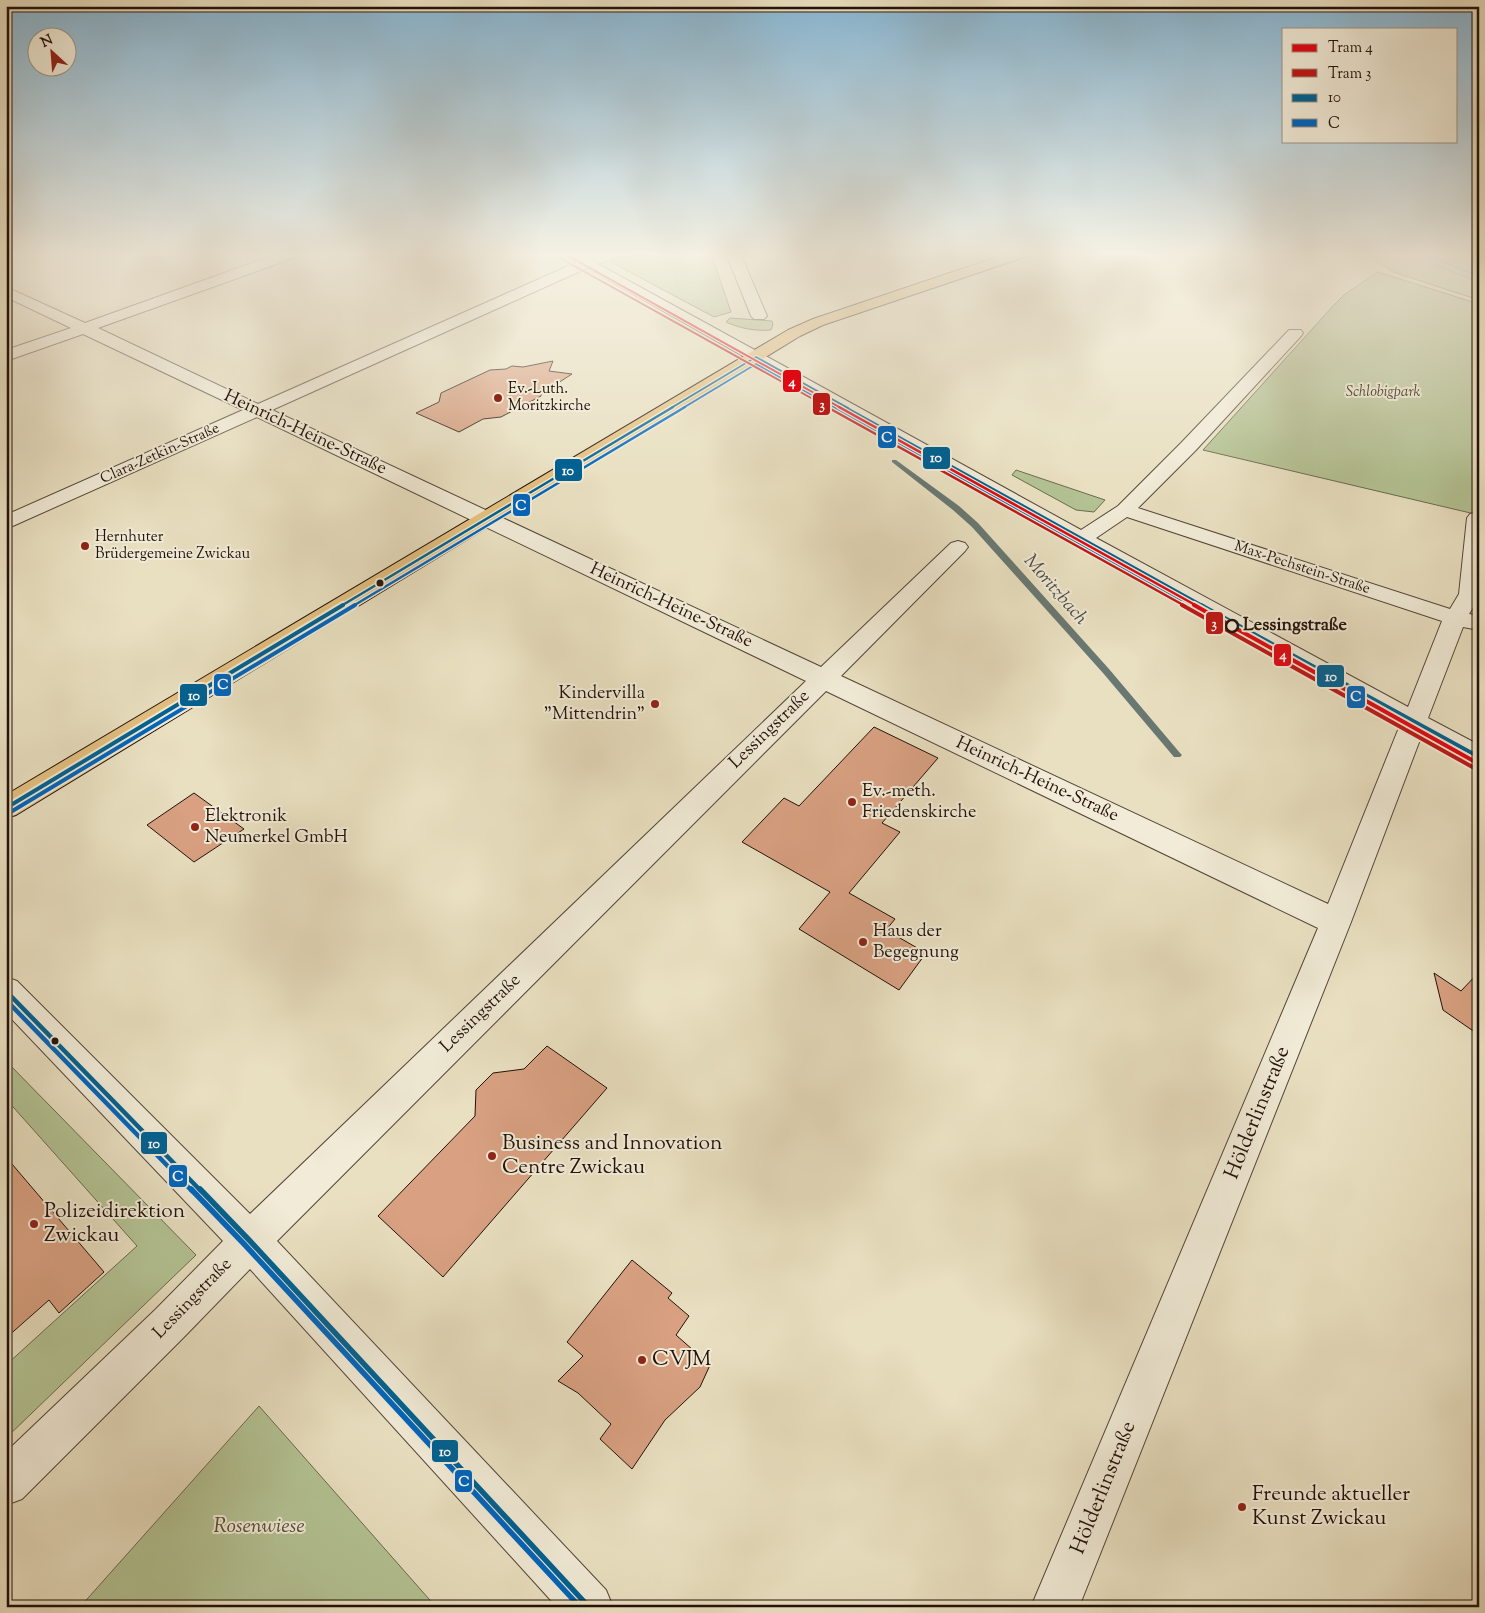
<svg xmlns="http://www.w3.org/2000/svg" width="1485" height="1613" font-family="'Sorts Mill Goudy',serif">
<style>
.green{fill:#b4c394;stroke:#6b6a4f}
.water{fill:#98bcb7;stroke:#697872}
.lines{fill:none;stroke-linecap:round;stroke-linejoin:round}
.shore{stroke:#5d6660;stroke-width:1}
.stream{fill:#697872;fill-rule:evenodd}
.building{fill:#d9a182;stroke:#22110a}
.minor-casing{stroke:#544538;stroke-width:2}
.tertiary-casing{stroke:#544538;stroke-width:2}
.primary-casing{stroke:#22110a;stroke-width:2}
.minor{fill:#f1ebd7;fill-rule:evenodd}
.tertiary{fill:#f1ebd7;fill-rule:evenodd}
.primary{fill:#e4c080;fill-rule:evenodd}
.bus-1-far4-casing{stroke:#f1ebd7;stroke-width:4}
.bus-1-far3-casing{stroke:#f1ebd7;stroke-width:5}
.bus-1-far2-casing{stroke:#f1ebd7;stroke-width:8}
.bus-1-far1-casing{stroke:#f1ebd7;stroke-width:8}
.bus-1-casing{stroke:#f1ebd7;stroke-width:9}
.bus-2-far4-casing{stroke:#f1ebd7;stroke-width:4}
.bus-2-far3-casing{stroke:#f1ebd7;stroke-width:5}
.bus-2-far2-casing{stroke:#f1ebd7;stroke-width:8}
.bus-2-far1-casing{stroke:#f1ebd7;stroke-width:8}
.bus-2-casing{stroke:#f1ebd7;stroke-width:9}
.bus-1-far4{stroke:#006192;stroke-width:2}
.bus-1-far3{stroke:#006192;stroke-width:2.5}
.bus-1-far2{stroke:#006192;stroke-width:4}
.bus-1-far1{stroke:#006192;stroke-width:4.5}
.bus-1{stroke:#006192;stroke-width:5.5}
.bus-2-far4{stroke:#0065bd;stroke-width:2}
.bus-2-far3{stroke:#0065bd;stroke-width:2.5}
.bus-2-far2{stroke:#0065bd;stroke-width:4}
.bus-2-far1{stroke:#0065bd;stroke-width:4.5}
.bus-2{stroke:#0065bd;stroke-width:5.5}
.tram-1-far2-casing{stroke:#f1ebd7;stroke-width:4}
.tram-1-far1-casing{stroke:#f1ebd7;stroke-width:5}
.tram-1-casing{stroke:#f1ebd7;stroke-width:8}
.tram-2-far2-casing{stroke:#f1ebd7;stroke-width:4}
.tram-2-far1-casing{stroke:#f1ebd7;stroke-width:5}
.tram-2-casing{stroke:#f1ebd7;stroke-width:8}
.tram-1-far2{stroke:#e30613;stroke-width:2}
.tram-1-far1{stroke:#e30613;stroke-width:2.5}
.tram-1{stroke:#e30613;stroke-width:4}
.tram-2-far2{stroke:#be1716;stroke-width:2}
.tram-2-far1{stroke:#be1716;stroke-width:2.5}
.tram-2{stroke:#be1716;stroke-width:4}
.poi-dot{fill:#8f2418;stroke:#f1ebd7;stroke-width:2}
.bus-dot{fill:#22110a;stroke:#f1ebd7;stroke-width:2}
.stop-dot{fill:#f1ebd7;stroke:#22110a;stroke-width:2.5}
.labels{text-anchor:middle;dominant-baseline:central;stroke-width:4;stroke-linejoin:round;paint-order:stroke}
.far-poi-label{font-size:15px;fill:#22110a;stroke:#f1ebd7;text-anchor:start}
.far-park-label{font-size:15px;font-style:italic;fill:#554f3a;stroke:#f1ebd7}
.far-street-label{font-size:15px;fill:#22110a;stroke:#f1ebd7}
.street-label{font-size:18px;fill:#22110a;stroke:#f1ebd7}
.stop-label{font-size:18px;font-weight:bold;fill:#22110a;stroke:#f1ebd7;text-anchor:start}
.poi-label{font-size:18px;fill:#22110a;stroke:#f1ebd7;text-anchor:start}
.water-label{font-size:19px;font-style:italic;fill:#4b4d47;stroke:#f1ebd7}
.near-street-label{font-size:21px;fill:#22110a;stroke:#f1ebd7}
.near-poi-label{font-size:21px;fill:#22110a;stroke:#f1ebd7;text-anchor:start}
.near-park-label{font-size:21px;font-style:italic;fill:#554f3a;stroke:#f1ebd7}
.line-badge{stroke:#f1ebd7;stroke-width:2}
.badge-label{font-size:14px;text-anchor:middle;font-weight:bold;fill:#fff}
</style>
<rect width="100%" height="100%" fill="#e9e0c1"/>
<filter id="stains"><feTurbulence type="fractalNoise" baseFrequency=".004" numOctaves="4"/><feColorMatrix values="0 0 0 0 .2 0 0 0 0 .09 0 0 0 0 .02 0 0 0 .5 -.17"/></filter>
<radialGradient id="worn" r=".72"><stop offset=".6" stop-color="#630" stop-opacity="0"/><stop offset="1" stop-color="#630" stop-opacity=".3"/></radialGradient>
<path class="green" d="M 643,253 L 711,253 L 731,312 L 714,317 L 611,262 Z
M 1365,253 L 1406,253 L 1479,282 L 1479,300 L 1393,272 Z
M 1378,272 L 1479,304 L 1479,515 L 1203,450 L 1333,306 L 1345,294 Z
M 730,318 L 772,321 L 773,325 L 771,330 C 755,331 742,329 726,322 Z
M 1016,470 L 1105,500 L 1094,512 L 1076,510 L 1012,475 Z
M 6,1061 L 196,1255 L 6,1438 L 6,1365 L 137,1246 L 6,1099 Z
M 259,1406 L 436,1607 L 80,1607 Z"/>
<path class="water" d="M 1406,253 L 1479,253 L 1479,282 L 1410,255 Z"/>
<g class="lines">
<path class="shore" d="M 1419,253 L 1479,276"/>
<path class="stream" d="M 892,460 L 896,460 L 959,506 L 978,523 L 1109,669 L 1180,753 L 1182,755 L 1180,757 L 1174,757 L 1103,673 L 972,527 L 953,510 L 892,462 Z"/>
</g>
<path class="building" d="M 553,361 L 549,371 L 572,374 L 541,394 L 541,396 L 501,417 L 483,419 L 459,432 L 416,413 L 439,402 L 441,393 L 490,370 L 506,369 L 512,366 L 523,367 Z
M 874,727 L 938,758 L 882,823 L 900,832 L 849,893 L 895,919 L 886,930 L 926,953 L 899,990 L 799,929 L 830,892 L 742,842 L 784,798 L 799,806 Z
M 194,793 L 244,829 L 194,862 L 147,825 Z
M 1479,972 L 1479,1035 L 1443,1010 L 1434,973 L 1461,991 Z
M 547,1046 L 607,1088 L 443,1277 L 378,1216 L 475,1116 L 476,1090 L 493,1073 L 524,1069 Z
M 6,1157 L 104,1272 L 59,1313 L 49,1300 L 6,1338 Z
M 632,1260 L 672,1293 L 668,1298 L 689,1316 L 676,1335 L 710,1365 L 700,1387 L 665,1420 L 632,1469 L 600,1439 L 611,1424 L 578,1393 L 558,1381 L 583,1356 L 567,1342 Z"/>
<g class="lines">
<defs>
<path id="minor" d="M 280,253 L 301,253 L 299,256 L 98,328 L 258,404 L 584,259 L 602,253 L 624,253 L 622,256 L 594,265 L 272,410 L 821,667 L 951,543 L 958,541 L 965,543 L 968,547 L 965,551 L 841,676 L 1328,904 L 1400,725 L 750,360 L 748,357 L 750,354 L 762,354 L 1081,530 L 1118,506 L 1181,443 L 1289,330 L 1301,330 L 1303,333 L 1301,336 L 1195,451 L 1138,508 L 1450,609 L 1459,594 L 1467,518 L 1470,514 L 1479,512 L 1479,598 L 1469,614 L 1479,616 L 1479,630 L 1463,627 L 1428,718 L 1479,745 L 1479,766 L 1470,764 L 1421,737 L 1351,922 L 1079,1607 L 1031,1607 L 1318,928 L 826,691 L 277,1241 L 606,1590 L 613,1607 L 557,1607 L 250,1269 L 184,1337 L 22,1499 L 6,1505 L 6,1452 L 156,1309 L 223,1241 L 6,1013 L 6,977 L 17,981 L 250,1214 L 806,681 L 257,417 L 6,529 L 6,515 L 243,410 L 83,334 L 6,361 L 6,350 L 71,328 L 6,297 L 6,287 L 85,323 ZM 1127,517 L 1442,621 L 1408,707 L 1096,538 Z
M 726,253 L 740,253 L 767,316 L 764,319 L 754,319 L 751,316 Z"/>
<path id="tertiary" d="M 561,253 L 578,253 L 762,354 L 764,357 L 762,360 L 750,360 Z"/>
<path id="primary" d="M 1009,253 L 1030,253 L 1028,256 L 823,325 L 800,336 L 16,815 L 6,818 L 6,795 L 788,330 L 813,319 Z"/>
</defs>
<use href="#minor" class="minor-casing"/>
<use href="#tertiary" class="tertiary-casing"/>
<use href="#primary" class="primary-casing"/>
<use href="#minor" class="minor"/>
<use href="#tertiary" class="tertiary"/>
<use href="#primary" class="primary"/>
<defs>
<path id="bus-1-far4" d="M 756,357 L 848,408
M 671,408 L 756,357"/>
<path id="bus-1-far3" d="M 845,407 L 1204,606
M 341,606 L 673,407"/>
<path id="bus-1-far2" d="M 1201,605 L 1479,757
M 6,808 L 343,605"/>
<path id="bus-1-far1" d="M 6,991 L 201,1191"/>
<path id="bus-1" d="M 200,1189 L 250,1241 L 589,1607"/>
<path id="bus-2-far4" d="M 683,408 L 756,364 L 835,408"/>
<path id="bus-2-far3" d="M 833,407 L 1192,606
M 353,606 L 685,407"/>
<path id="bus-2-far2" d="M 1189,605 L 1476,762
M 9,813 L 355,605"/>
<path id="bus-2-far1" d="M 6,1000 L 192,1191"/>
<path id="bus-2" d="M 191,1189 L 245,1245 L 580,1607"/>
</defs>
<use href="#bus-1-far4" class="bus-1-far4-casing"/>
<use href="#bus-1-far3" class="bus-1-far3-casing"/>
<use href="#bus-1-far2" class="bus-1-far2-casing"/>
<use href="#bus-1-far1" class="bus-1-far1-casing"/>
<use href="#bus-1" class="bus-1-casing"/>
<use href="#bus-2-far4" class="bus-2-far4-casing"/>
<use href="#bus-2-far3" class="bus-2-far3-casing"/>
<use href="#bus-2-far2" class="bus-2-far2-casing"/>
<use href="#bus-2-far1" class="bus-2-far1-casing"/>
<use href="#bus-2" class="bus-2-casing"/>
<use href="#bus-1-far4" class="bus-1-far4"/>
<use href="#bus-1-far3" class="bus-1-far3"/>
<use href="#bus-1-far2" class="bus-1-far2"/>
<use href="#bus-1-far1" class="bus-1-far1"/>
<use href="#bus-1" class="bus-1"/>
<use href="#bus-2-far4" class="bus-2-far4"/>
<use href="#bus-2-far3" class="bus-2-far3"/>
<use href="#bus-2-far2" class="bus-2-far2"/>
<use href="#bus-2-far1" class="bus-2-far1"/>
<use href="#bus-2" class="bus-2"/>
<defs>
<path id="tram-1-far2" d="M 563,253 L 841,408"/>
<path id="tram-1-far1" d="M 839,407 L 1197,606"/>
<path id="tram-1" d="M 1194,605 L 1479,764"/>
<path id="tram-2-far2" d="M 560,258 L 829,408"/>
<path id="tram-2-far1" d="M 827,407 L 1185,606"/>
<path id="tram-2" d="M 1182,605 L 1476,769"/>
</defs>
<use href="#tram-1-far2" class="tram-1-far2-casing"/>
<use href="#tram-1-far1" class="tram-1-far1-casing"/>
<use href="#tram-1" class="tram-1-casing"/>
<use href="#tram-2-far2" class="tram-2-far2-casing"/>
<use href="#tram-2-far1" class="tram-2-far1-casing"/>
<use href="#tram-2" class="tram-2-casing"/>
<use href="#tram-1-far2" class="tram-1-far2"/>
<use href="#tram-1-far1" class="tram-1-far1"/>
<use href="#tram-1" class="tram-1"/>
<use href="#tram-2-far2" class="tram-2-far2"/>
<use href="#tram-2-far1" class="tram-2-far1"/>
<use href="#tram-2" class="tram-2"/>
</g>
<linearGradient id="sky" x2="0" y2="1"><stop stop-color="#88b7d4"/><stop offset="0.53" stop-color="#f5f1e3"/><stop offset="1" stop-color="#f5f1e3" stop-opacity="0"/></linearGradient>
<rect width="1485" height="479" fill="url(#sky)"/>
<g class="poi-dot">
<circle cx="498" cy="398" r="5"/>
<circle cx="85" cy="546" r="5"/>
<circle cx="655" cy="704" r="5"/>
<circle cx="852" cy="802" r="5"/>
<circle cx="195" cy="827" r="5"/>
<circle cx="863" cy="942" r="5"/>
<circle cx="492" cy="1156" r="5"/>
<circle cx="34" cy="1224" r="5"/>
<circle cx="642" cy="1360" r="5"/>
<circle cx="1242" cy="1507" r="5"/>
</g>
<g class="bus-dot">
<circle cx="380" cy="583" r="4.5"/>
<circle cx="55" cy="1041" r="4.5"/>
</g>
<circle class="stop-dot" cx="1232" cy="626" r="6"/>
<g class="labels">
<g class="far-poi-label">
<text x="508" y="389">Ev.-Luth.<tspan x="508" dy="17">Moritzkirche</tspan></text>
<text x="95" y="537">Hernhuter<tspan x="95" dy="17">Brüdergemeine Zwickau</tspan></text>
</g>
<g class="far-park-label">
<text x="1383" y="392">Schlobigpark</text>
</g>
<g class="far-street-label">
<text transform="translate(160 454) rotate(-24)">Clara-Zetkin-Straße</text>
<text transform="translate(1302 568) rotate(18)">Max-Pechstein-Straße</text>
</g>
<g class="street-label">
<text transform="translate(305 433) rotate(25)">Heinrich-Heine-Straße</text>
<text transform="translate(671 606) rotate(25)">Heinrich-Heine-Straße</text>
<text transform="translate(770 730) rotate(-44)">Lessingstraße</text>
<text transform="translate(1037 780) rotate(25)">Heinrich-Heine-Straße</text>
<text transform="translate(481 1014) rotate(-44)">Lessingstraße</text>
<text transform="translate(193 1299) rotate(-46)">Lessingstraße</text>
</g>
<g class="stop-label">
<text x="1243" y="626">Lessingstraße</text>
</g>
<g class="poi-label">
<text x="645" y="694" text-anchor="end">Kindervilla<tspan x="645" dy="21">"Mittendrin"</tspan></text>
<text x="862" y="792">Ev.-meth.<tspan x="862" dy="21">Friedenskirche</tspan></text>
<text x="205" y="817">Elektronik<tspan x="205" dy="21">Neumerkel GmbH</tspan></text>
<text x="873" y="932">Haus der<tspan x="873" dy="21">Begegnung</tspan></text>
</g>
<g class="water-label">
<text transform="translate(1055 590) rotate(49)">Moritzbach</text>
</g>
<g class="near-street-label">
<text transform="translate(1258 1113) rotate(-68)">Hölderlinstraße</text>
<text transform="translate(1104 1488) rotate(-68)">Hölderlinstraße</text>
</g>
<g class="near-poi-label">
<text x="502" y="1144">Business and Innovation<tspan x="502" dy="24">Centre Zwickau</tspan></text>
<text x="44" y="1212">Polizeidirektion<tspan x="44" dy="24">Zwickau</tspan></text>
<text x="652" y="1360">CVJM</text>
<text x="1252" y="1495">Freunde aktueller<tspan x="1252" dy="24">Kunst Zwickau</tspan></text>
</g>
<g class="near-park-label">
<text x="259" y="1527">Rosenwiese</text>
</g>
</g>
<g class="line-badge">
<rect x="782" y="369" width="20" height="24" rx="5" fill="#e30613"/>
<rect x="812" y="392" width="19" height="24" rx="5" fill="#be1716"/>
<rect x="877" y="425" width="20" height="24" rx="5" fill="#0065bd"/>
<rect x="922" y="446" width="29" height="24" rx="5" fill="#006192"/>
<rect x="554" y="458" width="29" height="24" rx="5" fill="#006192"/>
<rect x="512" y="493" width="19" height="24" rx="5" fill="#0065bd"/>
<rect x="1205" y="611" width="19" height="24" rx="5" fill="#be1716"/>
<rect x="1273" y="643" width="19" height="24" rx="5" fill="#e30613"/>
<rect x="1316" y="664" width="29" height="24" rx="5" fill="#006192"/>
<rect x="213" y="673" width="19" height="24" rx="5" fill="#0065bd"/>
<rect x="179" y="683" width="29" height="24" rx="5" fill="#006192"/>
<rect x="1346" y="685" width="20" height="24" rx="5" fill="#0065bd"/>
<rect x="140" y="1131" width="28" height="24" rx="5" fill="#006192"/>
<rect x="168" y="1164" width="20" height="24" rx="5" fill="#0065bd"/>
<rect x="431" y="1439" width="28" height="24" rx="5" fill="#006192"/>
<rect x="454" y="1469" width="19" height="24" rx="5" fill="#0065bd"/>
</g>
<g class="badge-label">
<text x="792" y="386">4</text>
<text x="822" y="409">3</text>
<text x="887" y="442">C</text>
<text x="936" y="462">10</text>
<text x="568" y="475">10</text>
<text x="521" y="510">C</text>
<text x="1214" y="628">3</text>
<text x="1283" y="659">4</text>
<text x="1331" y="681">10</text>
<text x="223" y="689">C</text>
<text x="194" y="700">10</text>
<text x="1356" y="701">C</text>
<text x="154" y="1148">10</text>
<text x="178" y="1181">C</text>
<text x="445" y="1456">10</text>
<text x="464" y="1486">C</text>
</g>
<rect width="1485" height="1613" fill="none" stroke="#e9e0c1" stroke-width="25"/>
<rect x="8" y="8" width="1470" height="1598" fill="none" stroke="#22110a" stroke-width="2.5"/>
<rect x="12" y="12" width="1460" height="1588" fill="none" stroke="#22110a"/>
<rect x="1282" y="28" width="175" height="115" fill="#f1ebd7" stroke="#9e9485"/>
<rect x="1292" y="44" width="25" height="8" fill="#e30613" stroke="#9e9485"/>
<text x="1328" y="52" font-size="15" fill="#22110a">Tram 4</text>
<rect x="1292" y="69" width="25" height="8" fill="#be1716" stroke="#9e9485"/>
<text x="1328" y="78" font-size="15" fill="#22110a">Tram 3</text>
<rect x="1292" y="94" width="25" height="8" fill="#006192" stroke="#9e9485"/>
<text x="1328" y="102" font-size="15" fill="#22110a">10</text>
<rect x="1292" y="119" width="25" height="8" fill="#0065bd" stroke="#9e9485"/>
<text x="1328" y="128" font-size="15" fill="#22110a">C</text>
<g transform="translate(52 52) rotate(334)"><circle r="24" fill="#f1ebd7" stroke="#9e9485"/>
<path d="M0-4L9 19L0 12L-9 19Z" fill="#8f2418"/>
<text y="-8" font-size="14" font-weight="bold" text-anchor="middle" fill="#22110a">N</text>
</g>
<rect width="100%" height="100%" filter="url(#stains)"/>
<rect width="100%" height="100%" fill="url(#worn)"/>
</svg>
